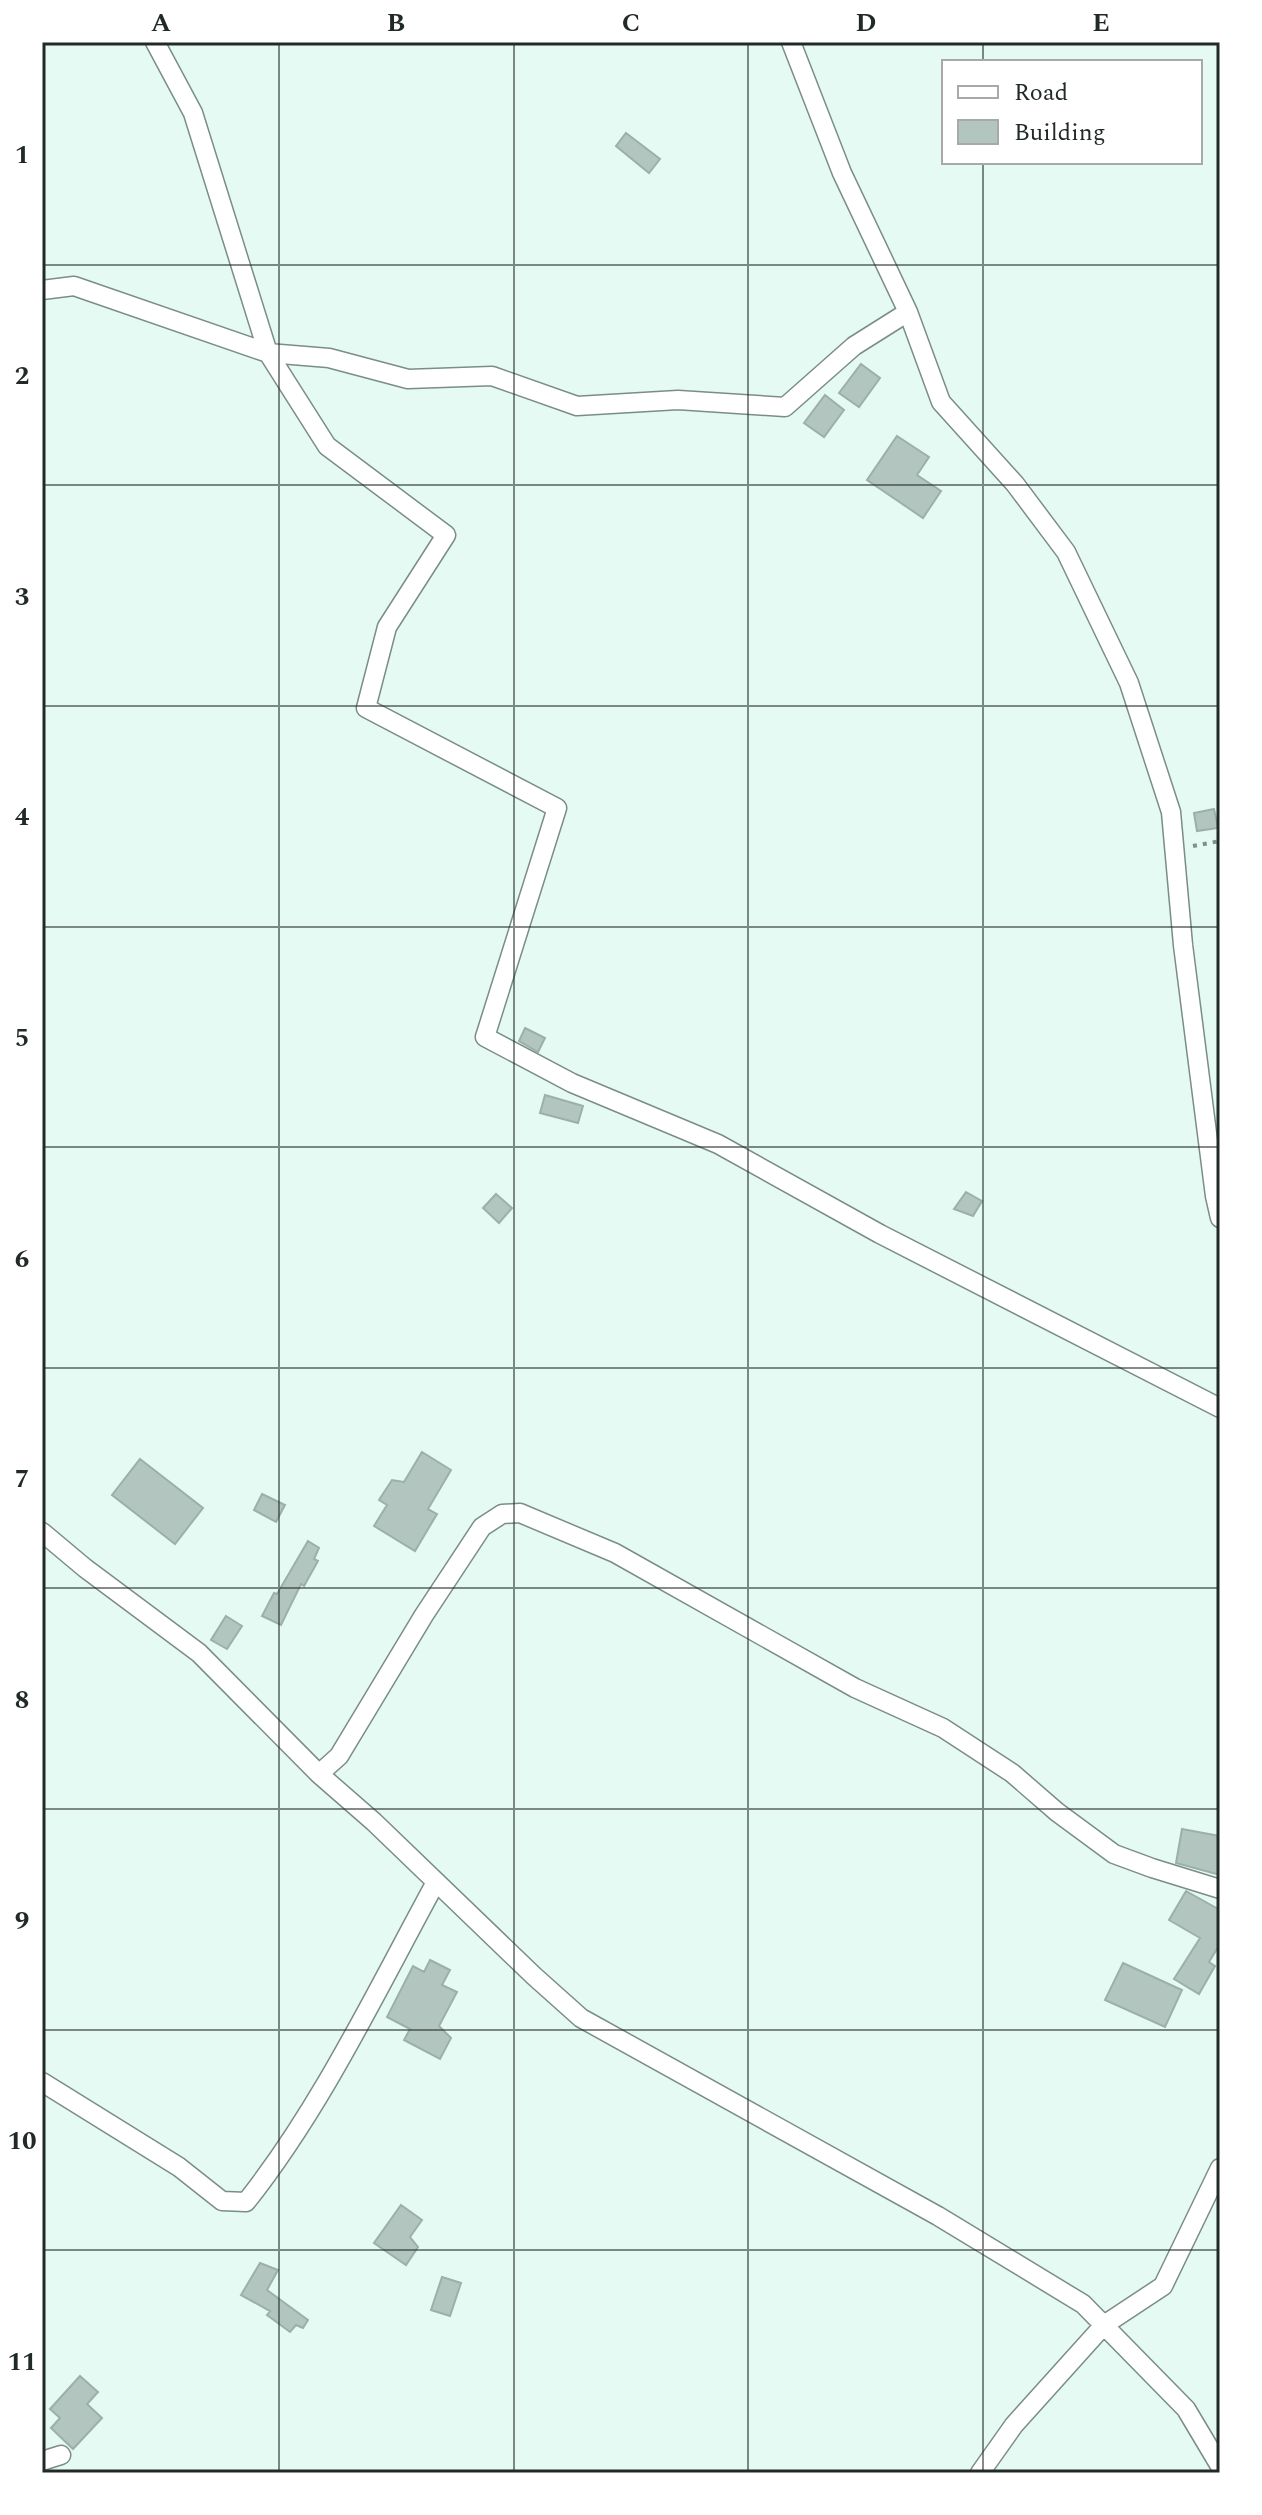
<svg xmlns="http://www.w3.org/2000/svg" width="1262" height="2515" font-family="Spectral,serif">
<style>
.building{fill:#b2c6bf;stroke:#9cb0a8;stroke-width:2}
.lines{fill:none;stroke-linecap:round;stroke-linejoin:round}
.minor-casing{stroke:#7a8d87;stroke-width:21}
.path{stroke:#81908a;stroke-width:4;stroke-dasharray:4 6;stroke-linecap:butt}
.minor{stroke:#fff;stroke-width:18}
.grid{fill:none;stroke:#222a27;stroke-width:2;stroke-opacity:0.55}
.neatline{fill:none;stroke:#222a27;stroke-width:3}
.grid-label{font-size:26px;text-anchor:middle;font-weight:bold;fill:#222a27}
</style>
<rect width="100%" height="100%" fill="#e5faf2"/>
<path class="building" d="M 626,133 L 660,159 L 649,173 L 616,146 Z
M 861,364 L 880,378 L 859,407 L 839,393 Z
M 825,395 L 844,410 L 824,437 L 804,423 Z
M 897,436 L 929,457 L 917,475 L 941,491 L 923,518 L 867,480 Z
M 1214,809 L 1218,828 L 1197,831 L 1194,813 Z
M 525,1028 L 545,1038 L 538,1052 L 519,1041 Z
M 545,1095 L 583,1106 L 578,1123 L 540,1113 Z
M 966,1192 L 982,1201 L 973,1216 L 954,1209 Z
M 496,1194 L 512,1208 L 499,1223 L 483,1208 Z
M 422,1452 L 451,1470 L 428,1509 L 437,1514 L 415,1551 L 374,1526 L 387,1505 L 379,1500 L 392,1480 L 404,1482 Z
M 140,1459 L 203,1508 L 175,1544 L 112,1495 Z
M 262,1494 L 285,1505 L 276,1522 L 254,1510 Z
M 308,1541 L 319,1548 L 314,1559 L 318,1561 L 304,1586 L 301,1584 L 281,1625 L 262,1616 L 274,1593 L 277,1594 Z
M 226,1616 L 242,1626 L 227,1649 L 211,1640 Z
M 1182,1829 L 1220,1836 L 1220,1875 L 1176,1863 Z
M 1186,1891 L 1220,1910 L 1220,1944 L 1209,1962 L 1215,1966 L 1199,1994 L 1174,1979 L 1200,1938 L 1169,1920 Z
M 430,1960 L 450,1970 L 442,1985 L 457,1992 L 439,2026 L 451,2038 L 440,2059 L 404,2040 L 410,2029 L 387,2017 L 413,1966 L 424,1972 Z
M 1123,1963 L 1182,1990 L 1165,2027 L 1105,2000 Z
M 401,2205 L 422,2220 L 410,2237 L 418,2247 L 406,2265 L 374,2243 Z
M 260,2263 L 278,2270 L 267,2290 L 308,2320 L 303,2328 L 296,2325 L 290,2332 L 267,2315 L 270,2311 L 241,2295 Z
M 442,2277 L 461,2283 L 450,2316 L 431,2310 Z
M 80,2376 L 98,2392 L 87,2404 L 102,2418 L 73,2449 L 51,2428 L 60,2418 L 50,2409 Z"/>
<g class="lines">
<defs>
<path id="minor" d="M 155,42 L 193,113 L 268,353 L 327,446 L 446,535 L 387,627 L 366,708 L 557,808 L 485,1037 L 572,1083 L 718,1144 L 880,1234 L 1220,1408
M 791,42 L 842,173 L 908,312 L 941,402 L 1015,484 L 1066,552 L 1129,683 L 1171,812 L 1183,945 L 1215,1196 L 1220,1218
M 42,290 L 74,286 L 268,353 L 329,358 L 408,379 L 492,376 L 577,406 L 678,400 L 785,407 L 854,346 L 908,312
M 42,1532 L 85,1568 L 199,1653 L 319,1774 L 374,1822 L 534,1976 L 581,2018 L 938,2216 L 1083,2304 L 1186,2409 L 1220,2466
M 319,1774 L 339,1756 L 424,1615 L 482,1527 L 502,1514 L 520,1513 L 615,1553 L 855,1688 L 943,1728 L 1012,1773 L 1057,1812 L 1114,1854 L 1152,1868 L 1220,1889
M 42,2082 L 179,2167 L 222,2201 L 246,2202 C 321,2108 378,1988 436,1882
M 42,2461 L 61,2455
M 980,2473 L 1014,2425 L 1104,2325 L 1163,2286 L 1220,2168"/>
</defs>
<use href="#minor" class="minor-casing"/>
<path class="path" d="M 1193,846 L 1220,841"/>
<use href="#minor" class="minor"/>
</g>
<path class="grid" d="M 279,42 L 279,2473M 514,42 L 514,2473M 748,42 L 748,2473M 983,42 L 983,62M 983,162 L 983,2473M 42,265 L 1220,265M 42,485 L 1220,485M 42,706 L 1220,706M 42,927 L 1220,927M 42,1147 L 1220,1147M 42,1368 L 1220,1368M 42,1588 L 1220,1588M 42,1809 L 1220,1809M 42,2030 L 1220,2030M 42,2250 L 1220,2250"/>
<rect width="1262" height="2515" fill="none" stroke="#ffffff" stroke-width="88"/>
<rect x="942" y="60" width="260" height="104" fill="#ffffff" stroke="#a7aaa9" stroke-width="2"/>
<rect x="958" y="86" width="40" height="12" fill="#ffffff" stroke="#a7aaa9" stroke-width="2"/>
<text x="1014" y="100" font-size="24" fill="#222a27">Road</text>
<rect x="958" y="120" width="40" height="24" fill="#b2c6bf" stroke="#a7aaa9" stroke-width="2"/>
<text x="1014" y="140" font-size="24" fill="#222a27">Building</text>
<rect x="44" y="44" width="1174" height="2427" class="neatline"/>
<g class="grid-label">
<text x="161" y="31">A</text>
<text x="396" y="31">B</text>
<text x="631" y="31">C</text>
<text x="866" y="31">D</text>
<text x="1101" y="31">E</text>
<text x="22" y="163">1</text>
<text x="22" y="384">2</text>
<text x="22" y="605">3</text>
<text x="22" y="825">4</text>
<text x="22" y="1046">5</text>
<text x="22" y="1267">6</text>
<text x="22" y="1487">7</text>
<text x="22" y="1708">8</text>
<text x="22" y="1929">9</text>
<text x="22" y="2149">10</text>
<text x="22" y="2370">11</text>
</g>
</svg>
